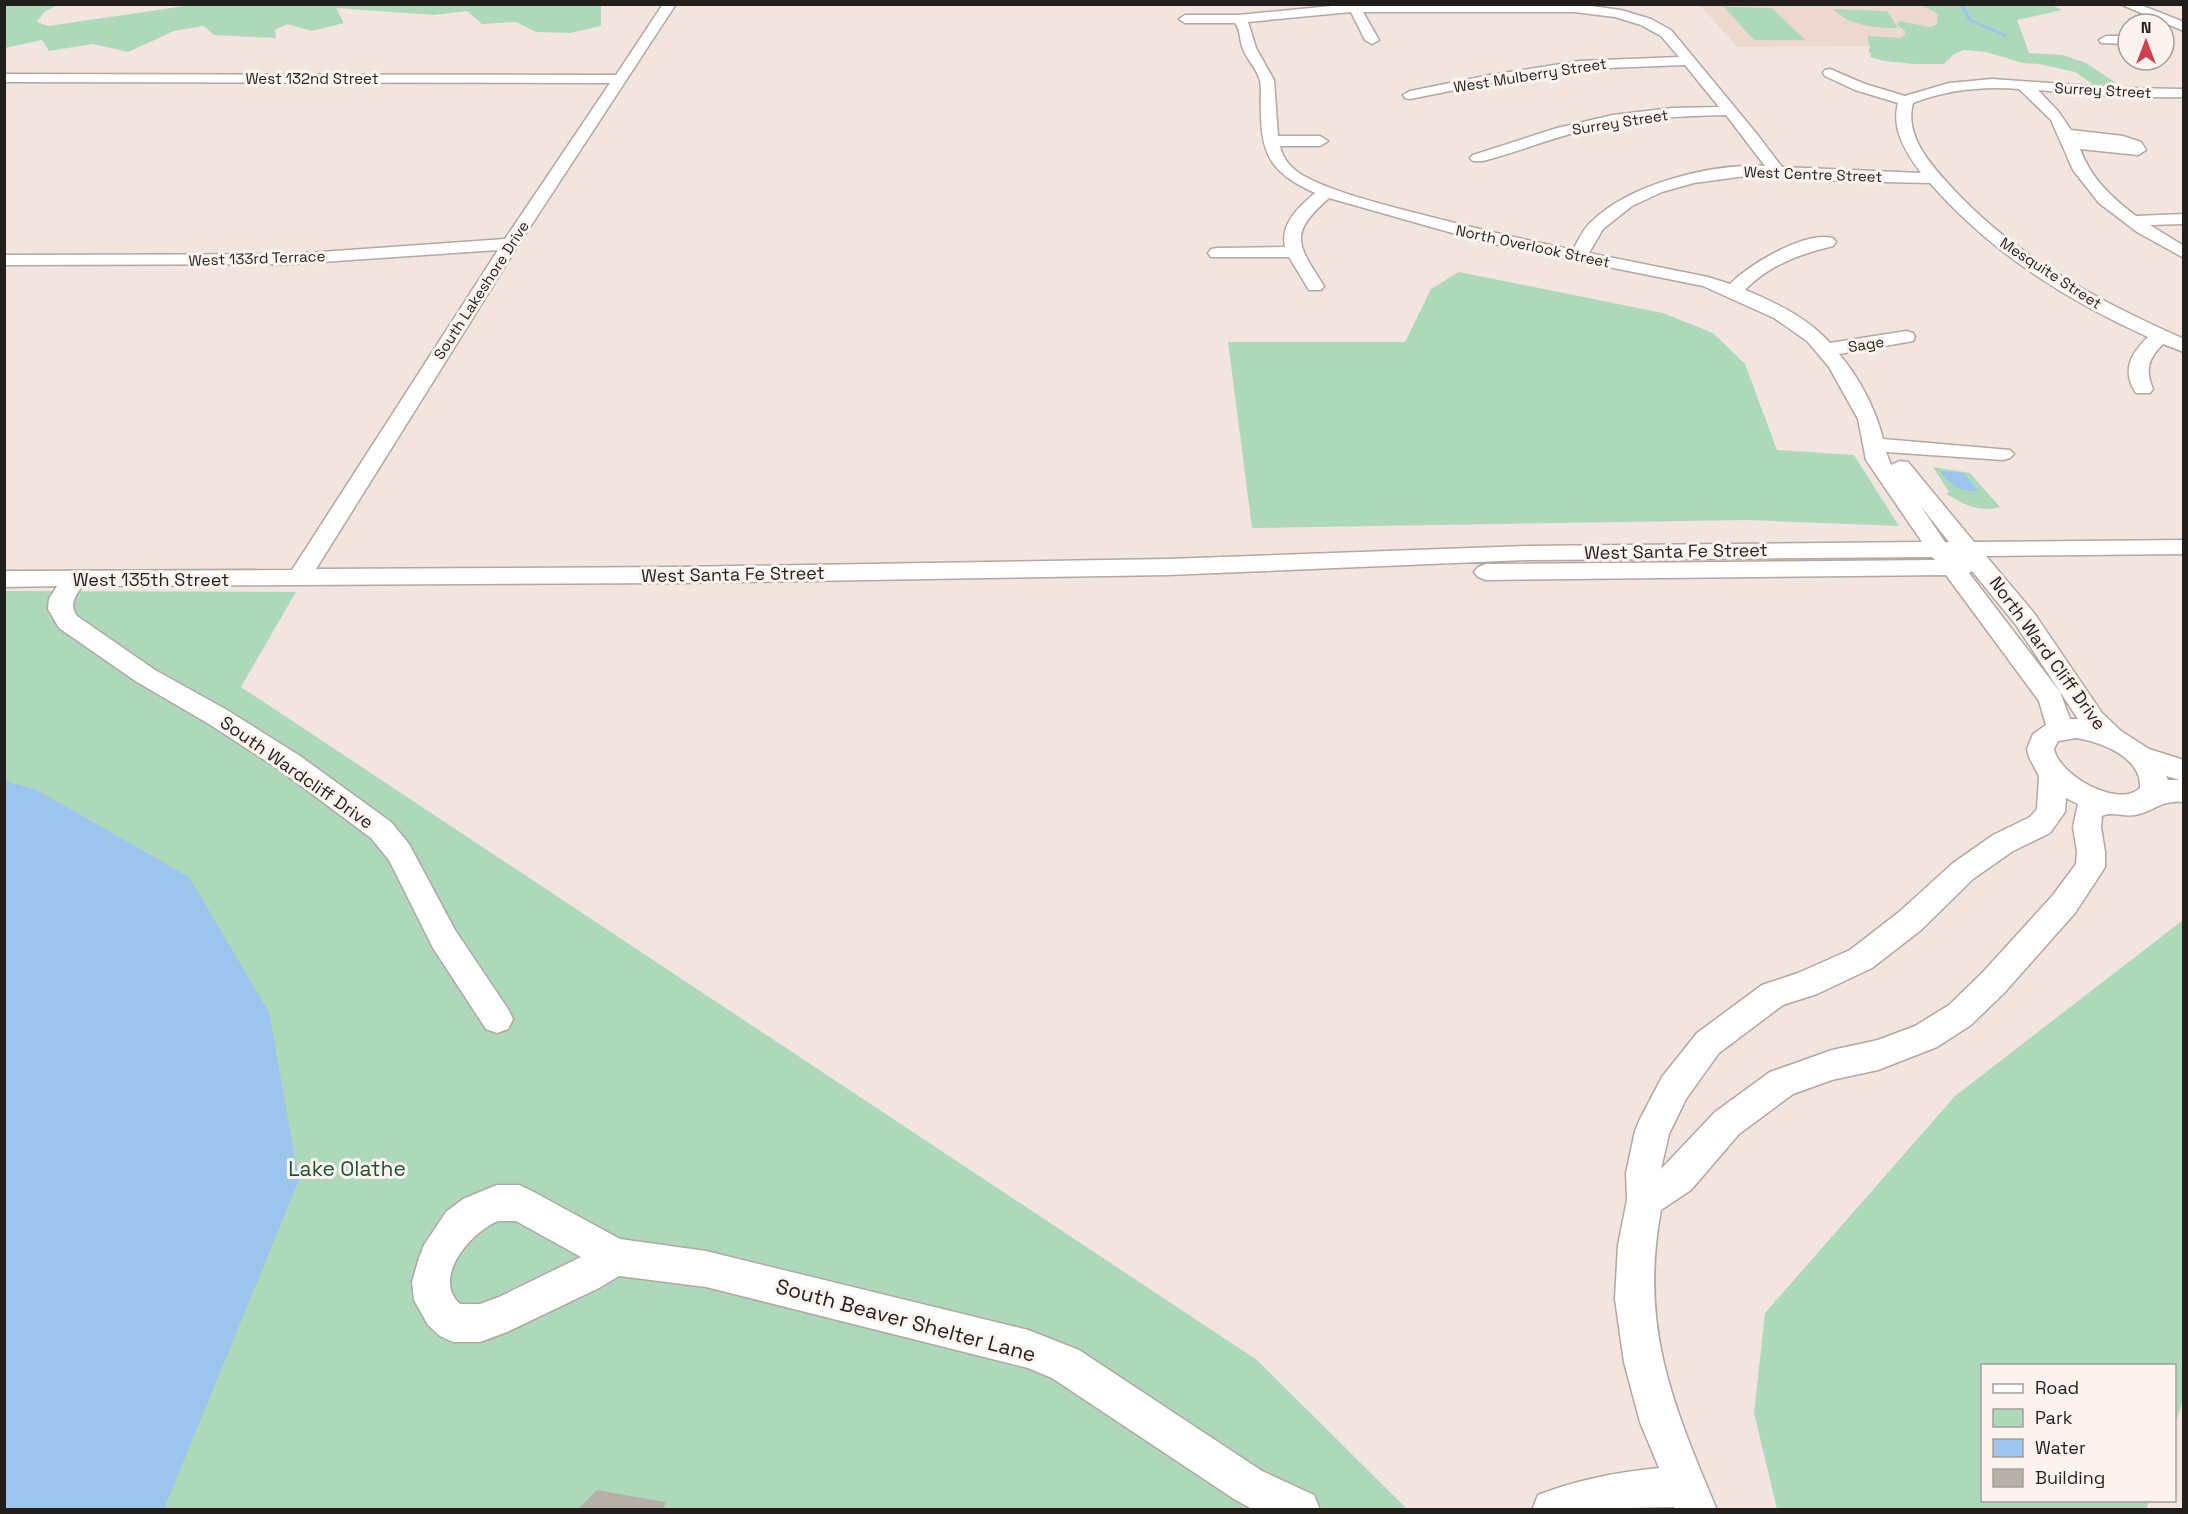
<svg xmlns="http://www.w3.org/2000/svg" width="2188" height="1514" font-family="'Space Grotesk',sans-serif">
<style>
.built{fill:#ecd8ce}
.green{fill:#add9ba}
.water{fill:#9cc5ee}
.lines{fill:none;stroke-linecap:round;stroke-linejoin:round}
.stream{stroke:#9cc5ee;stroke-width:3}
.building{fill:#b7b0a6}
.minor-casing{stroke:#b2a7a1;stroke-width:3}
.minor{fill:#fff;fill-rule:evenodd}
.labels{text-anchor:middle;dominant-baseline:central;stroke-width:6;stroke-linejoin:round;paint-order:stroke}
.far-street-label{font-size:15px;fill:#221e1c;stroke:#fdf3ee}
.street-label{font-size:18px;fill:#221e1c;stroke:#fdf3ee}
.near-park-label{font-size:21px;fill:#1a5432;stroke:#fdf3ee}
.near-street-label{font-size:21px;fill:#221e1c;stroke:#fdf3ee}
</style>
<rect width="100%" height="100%" fill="#f2e5df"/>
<path class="built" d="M 1951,4 L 1962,12 L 1888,46 L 1737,47 L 1700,5 Z"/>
<path class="green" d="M 192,5 L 576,5 L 601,6 L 601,26 L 571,33 L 536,32 L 516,22 L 482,24 L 467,11 L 434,15 L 336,8 L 344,23 L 312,31 L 287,24 L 275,30 L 276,38 L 214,35 L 204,26 L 174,31 L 128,52 L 93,44 L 49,51 L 42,40 L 5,48 L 5,5 L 58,5 L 44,12 L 37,22 L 48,26 Z
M 1921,5 L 2052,5 L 2062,10 L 2017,20 L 2029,53 L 2063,55 L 2086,63 L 2116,83 L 2103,86 L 2094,85 L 2075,72 L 2039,64 L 2023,63 L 1986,52 L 1963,50 L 1953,55 L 1944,64 L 1915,64 L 1884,61 L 1870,57 L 1871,54 L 1868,51 L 1870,48 L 1867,36 L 1901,38 L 1905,35 L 1905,31 L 1897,25 L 1900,21 L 1930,27 L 1937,24 L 1938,14 Z
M 1724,7 L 1772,8 L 1805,40 L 1754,40 Z
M 1833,9 L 1887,11 L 1898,28 C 1875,28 1850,26 1833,9 Z
M 1459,272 L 1663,313 L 1713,333 L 1745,364 L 1777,450 L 1854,455 L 1899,526 L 1749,520 L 1252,528 L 1228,342 L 1405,342 L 1431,289 Z
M 1933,467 L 1970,473 L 2000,507 C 1978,513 1964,504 1946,494 L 1949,492 Z
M 5,591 L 296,592 L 241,687 L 1257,1360 L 1407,1509 L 5,1510 Z
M 2183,920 L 2184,1397 L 2175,1424 L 2174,1366 L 1982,1366 L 1982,1500 L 2149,1501 L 2146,1509 L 1777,1509 L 1754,1413 L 1765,1313 L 1955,1096 Z"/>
<path class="water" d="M 1940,471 L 1964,473 L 1978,491 C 1960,492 1950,486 1940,471 Z
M 5,781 L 37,790 L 189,877 L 269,1012 L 299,1180 L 164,1509 L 5,1509 Z"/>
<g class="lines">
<path class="stream" d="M 1961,4 L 1970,20 L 2006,36"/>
</g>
<path class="building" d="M 597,1490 L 665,1502 L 664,1509 L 578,1509 Z"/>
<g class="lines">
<defs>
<path id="minor" d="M 663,4 L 676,4 L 519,244 L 316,569 L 680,567 L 1168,559 L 1528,546 L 1922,542 L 1866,460 L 1858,419 L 1829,367 L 1807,341 L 1774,318 L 1703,286 L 1484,242 L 1329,198 C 1288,234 1297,244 1324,286 L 1321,290 L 1309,290 L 1289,257 L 1211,257 L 1208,253 L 1211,249 L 1217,248 L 1285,247 C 1280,223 1299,207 1315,193 C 1275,175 1261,158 1261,113 C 1260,103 1262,91 1260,81 C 1258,70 1247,60 1243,49 C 1239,40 1241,30 1235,23 L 1185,23 L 1179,19 L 1185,15 L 1238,15 L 1352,4 L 1576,4 L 1621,10 L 1651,19 L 1671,30 L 1756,133 L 1782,167 L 1921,173 C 1906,152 1891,130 1898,103 L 1855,90 L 1825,76 L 1823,73 L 1825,70 L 1830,69 L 1865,84 L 1905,96 L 1949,83 L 1992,79 L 2120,88 L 2184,89 L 2184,97 C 2135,98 2086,95 2038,90 L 2058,111 L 2071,130 L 2123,136 L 2141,142 L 2146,150 L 2138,155 L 2080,149 C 2091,178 2111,197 2136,216 L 2184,214 L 2184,224 L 2150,225 L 2184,246 L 2184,258 L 2137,232 L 2099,203 L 2073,170 L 2051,120 L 2019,89 C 1982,86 1947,90 1913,103 C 1905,133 1926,159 1945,180 C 2009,253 2095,300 2184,339 L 2184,352 L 2163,344 C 2148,359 2145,369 2153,389 L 2150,393 L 2136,393 C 2121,371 2131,353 2148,337 C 2066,300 1989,251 1930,183 L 1843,181 L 1753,175 L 1694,183 L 1662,192 L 1632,206 L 1603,229 L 1589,253 L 1708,277 L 1730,284 C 1750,264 1804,231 1833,238 L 1836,242 L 1833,246 C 1800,254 1769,265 1745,290 C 1775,302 1808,318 1830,343 L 1906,331 L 1913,333 L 1915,337 L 1913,341 L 1839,354 C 1859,377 1876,410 1883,439 L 2010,450 L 2014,454 L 2010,458 L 2003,460 L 1886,452 L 1891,465 L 1900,461 L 1908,462 L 1974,542 L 2184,540 L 2184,554 L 1986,556 L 2034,613 L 2102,713 L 2121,731 L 2149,749 L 2184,760 L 2184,802 C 2159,800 2156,811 2135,815 C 2124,817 2111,811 2102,816 L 2101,827 L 2105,852 L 2105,867 L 2100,875 L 2075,913 L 2005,992 L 1971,1025 L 1937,1047 L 1878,1070 L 1832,1080 L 1793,1094 L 1739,1134 L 1691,1190 L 1661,1210 C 1639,1327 1673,1405 1717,1510 L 1675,1510 L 1674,1507 L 1532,1510 L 1538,1495 C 1576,1480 1618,1472 1659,1468 L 1640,1422 L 1624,1362 L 1615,1299 L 1618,1245 L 1627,1200 L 1626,1173 L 1635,1131 L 1640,1119 L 1662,1077 L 1697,1033 L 1762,985 L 1798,973 L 1850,950 L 1899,912 L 1953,863 L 1993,835 L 2030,817 L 2037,809 L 2039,776 L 2029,757 L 2027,749 L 2033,734 L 2046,725 L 2039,701 L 1946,575 L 1486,580 L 1478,577 L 1474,572 L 1478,567 L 1486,564 L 1935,560 L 1932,557 L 1528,560 L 1168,575 L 680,583 L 82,586 C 75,597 69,604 77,616 L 155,670 L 227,710 L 300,756 L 391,822 L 409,844 L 455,930 L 508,1009 L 513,1019 L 508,1029 L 497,1033 L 486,1029 L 433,948 L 389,860 L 371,838 L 280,770 L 209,724 L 137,682 L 59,628 L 48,609 L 49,599 L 57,586 L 4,587 L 4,571 L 292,570 L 498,250 L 292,264 L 4,265 L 4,255 L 292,254 L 505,239 L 610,83 L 4,82 L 4,74 L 616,75 ZM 1351,12 L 1365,40 L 1372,44 L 1379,40 L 1363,12 L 1574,12 L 1615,17 L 1641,25 L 1661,36 L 1679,57 L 1580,61 L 1490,75 L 1410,91 L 1403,95 L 1405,98 L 1410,99 L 1490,83 L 1580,69 L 1685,65 L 1719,107 L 1672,108 L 1613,115 L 1557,128 L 1473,155 L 1470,158 L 1473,161 L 1483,161 C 1521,151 1556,136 1594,128 C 1637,118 1682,116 1726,115 L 1765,166 C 1712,163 1629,184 1591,222 C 1583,229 1578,241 1573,250 C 1515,238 1457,224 1400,209 C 1368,200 1334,192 1304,176 C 1293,170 1282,159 1280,146 L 1320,146 L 1328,141 L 1320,136 L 1278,136 L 1274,80 L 1256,48 L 1248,22 ZM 1920,505 L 1949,542 L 1945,542 ZM 1972,571 L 2016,625 L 2078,719 L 2070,719 L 2060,692 L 1969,573 ZM 2076,738 C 2101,742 2142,757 2140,788 C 2118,809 2059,775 2054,749 L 2058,741 ZM 2166,776 L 2180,780 L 2168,780 ZM 2066,798 L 2078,804 L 2073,827 L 2077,852 L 2076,864 L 2053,895 L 1983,972 L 1949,1005 L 1915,1026 L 1878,1040 L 1832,1050 L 1770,1072 L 1715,1112 L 1661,1169 L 1669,1134 L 1686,1099 L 1719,1053 L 1783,1005 L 1817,994 L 1872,968 L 1921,930 L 1973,879 L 2013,851 L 2050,833 L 2065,812 Z
M 2120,4 L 2138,4 L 2184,22 L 2184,31 Z
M 2106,36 L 2128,36 L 2128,44 L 2101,43 L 2099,40 Z
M 497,1185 L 519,1185 L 532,1191 L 620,1239 L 706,1251 L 1028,1330 L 1079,1350 L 1262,1471 L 1314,1495 L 1320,1510 L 1254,1510 L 1234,1499 L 1052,1378 L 1028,1368 L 706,1287 L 619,1276 L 599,1288 L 507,1332 L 480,1342 L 453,1342 L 440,1336 L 428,1325 L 414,1300 L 412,1282 L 419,1258 L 424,1245 L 446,1212 L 463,1199 ZM 498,1221 L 516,1221 L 581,1257 L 499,1297 L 480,1304 L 460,1304 C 431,1278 471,1232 498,1221 Z"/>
</defs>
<use href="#minor" class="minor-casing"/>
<use href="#minor" class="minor"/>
</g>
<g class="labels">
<g class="far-street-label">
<text transform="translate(1530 75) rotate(-9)">West Mulberry Street</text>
<text x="312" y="78">West 132nd Street</text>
<text transform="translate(2103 90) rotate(3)">Surrey Street</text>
<text transform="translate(1620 122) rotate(-9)">Surrey Street</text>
<text transform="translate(1813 174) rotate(2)">West Centre Street</text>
<text transform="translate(1533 246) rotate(12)">North Overlook Street</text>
<text transform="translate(257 258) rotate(-2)">West 133rd Terrace</text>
<text transform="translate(2051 273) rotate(33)">Mesquite Street</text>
<text transform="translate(481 290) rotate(-57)">South Lakeshore Drive</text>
<text transform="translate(1866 344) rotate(-9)">Sage</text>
</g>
<g class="street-label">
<text transform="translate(1676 551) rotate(-1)">West Santa Fe Street</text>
<text transform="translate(733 574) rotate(-1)">West Santa Fe Street</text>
<text x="151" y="579">West 135th Street</text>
<text transform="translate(2048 653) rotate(54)">North Ward Cliff Drive</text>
<text transform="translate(297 772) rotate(35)">South Wardcliff Drive</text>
</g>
<g class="near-park-label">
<text x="347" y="1168">Lake Olathe</text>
</g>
<g class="near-street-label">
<text transform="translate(906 1320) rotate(15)">South Beaver Shelter Lane</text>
</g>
</g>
<rect width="2188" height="1514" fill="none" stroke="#221e1c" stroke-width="12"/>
<rect x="1981" y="1364" width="195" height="138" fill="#fdf3ee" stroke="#a59e9a" stroke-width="1.5"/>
<rect x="1993" y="1384" width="30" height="9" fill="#ffffff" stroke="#a59e9a" stroke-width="1.5"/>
<text x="2035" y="1394" font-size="18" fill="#221e1c">Road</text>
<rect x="1993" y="1409" width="30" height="18" fill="#add9ba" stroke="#a59e9a" stroke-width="1.5"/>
<text x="2035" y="1424" font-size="18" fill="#221e1c">Park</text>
<rect x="1993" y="1439" width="30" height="18" fill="#9cc5ee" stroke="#a59e9a" stroke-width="1.5"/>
<text x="2035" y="1454" font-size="18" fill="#221e1c">Water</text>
<rect x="1993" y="1469" width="30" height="18" fill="#b7b0a6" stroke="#a59e9a" stroke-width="1.5"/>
<text x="2035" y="1484" font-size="18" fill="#221e1c">Building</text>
<g transform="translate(2146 42)"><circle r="28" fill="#fdf3ee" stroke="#a59e9a" stroke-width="1.5"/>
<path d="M0-4.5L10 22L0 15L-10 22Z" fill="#cf3f4c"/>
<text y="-9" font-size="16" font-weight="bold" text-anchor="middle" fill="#221e1c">N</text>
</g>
</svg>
